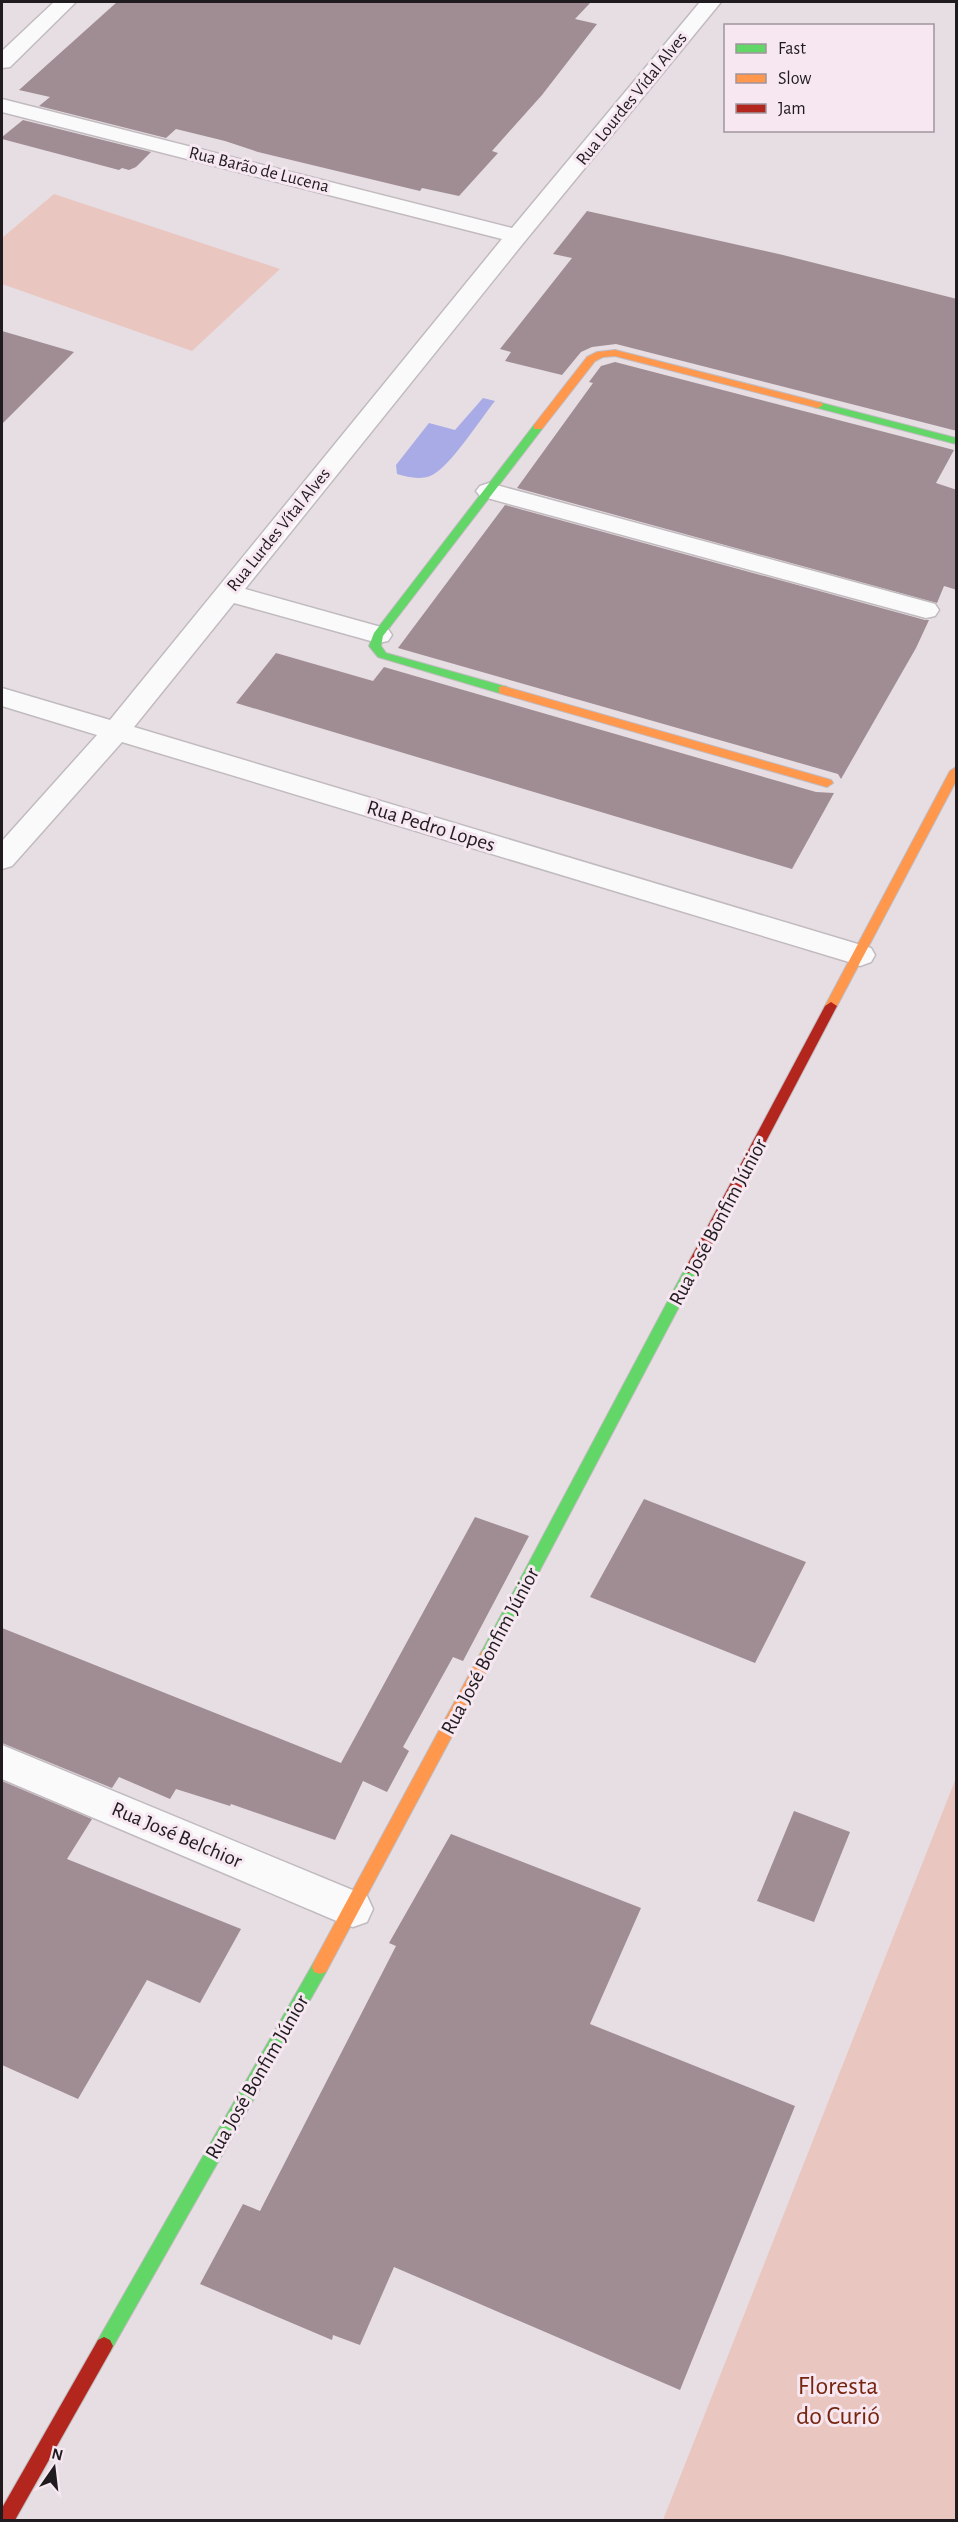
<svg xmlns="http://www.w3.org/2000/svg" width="958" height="2522" font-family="'Alegreya Sans',sans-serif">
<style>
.green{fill:#eac6c0}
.water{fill:#a8abe5}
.building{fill:#a08d93}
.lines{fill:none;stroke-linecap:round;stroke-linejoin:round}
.street-casing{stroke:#c1bbbf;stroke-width:3}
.fast-casing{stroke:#c1bbbf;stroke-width:2}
.slow-casing{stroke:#c1bbbf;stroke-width:2}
.jam-casing{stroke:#c1bbbf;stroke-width:2}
.street{fill:#fbfafb;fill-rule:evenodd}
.fast{fill:#63d668;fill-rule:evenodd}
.slow{fill:#ff974d;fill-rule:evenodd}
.jam{fill:#b3261e;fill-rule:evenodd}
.labels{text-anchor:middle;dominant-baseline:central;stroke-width:6;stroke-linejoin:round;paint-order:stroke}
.far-street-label{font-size:18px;fill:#201b1e;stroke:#f6e7f1}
.street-label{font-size:21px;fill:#201b1e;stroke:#f6e7f1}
.near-park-label{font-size:26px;fill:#77250f;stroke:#f6e7f1}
</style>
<rect width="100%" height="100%" fill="#e6dee3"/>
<path class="green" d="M 54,194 L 280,269 L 192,351 L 2,284 L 2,238 Z
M 956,1778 L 956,2520 L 663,2520 Z"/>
<path class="water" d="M 483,398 L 495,401 C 481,418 449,469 430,476 C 419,480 408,477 397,474 L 396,465 L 429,423 L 455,430 Z"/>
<path class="building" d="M 117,2 L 591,2 L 575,19 L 597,24 L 542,95 L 492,151 L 498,153 L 459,196 L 422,188 L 420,191 L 395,185 L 258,152 L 225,141 L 176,129 L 166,138 L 39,106 L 50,97 L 19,90 Z
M 23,120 L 151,152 L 136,167 L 129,170 L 122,168 L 119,170 L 2,139 L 2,137 Z
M 587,211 L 783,255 L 957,299 L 957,431 L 616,344 L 592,347 L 581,352 L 562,375 L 505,361 L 511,352 L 500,349 L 572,258 L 553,254 Z
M 2,331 L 74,352 L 2,424 Z
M 615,362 L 954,450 L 936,483 L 957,490 L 957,590 L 944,586 L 937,603 L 517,488 L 593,383 L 589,382 L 601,366 Z
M 505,505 L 925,620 L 929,620 L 916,648 L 841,779 L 838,774 L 398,648 Z
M 276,653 L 373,681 L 384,667 L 816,792 L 834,793 L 792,869 L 236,703 Z
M 644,1499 L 806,1562 L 755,1663 L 590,1597 Z
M 475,1517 L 529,1536 L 463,1661 L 453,1657 L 403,1747 L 409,1751 L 387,1792 L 363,1781 L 335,1840 L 231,1804 L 230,1806 L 176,1789 L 170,1799 L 119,1777 L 112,1788 L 2,1743 L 2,1628 L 341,1763 Z
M 2,1781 L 92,1819 L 67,1859 L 241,1929 L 200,2003 L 147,1980 L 78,2099 L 2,2065 Z
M 794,1811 L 850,1832 L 814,1922 L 757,1901 Z
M 451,1834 L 641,1908 L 590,2024 L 795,2106 L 680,2390 L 394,2267 L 360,2345 L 333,2335 L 332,2340 L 200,2284 L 243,2204 L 260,2211 L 396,1946 L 389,1943 Z"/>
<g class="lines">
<defs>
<path id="street" d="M 54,2 L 76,2 L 10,67 L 2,68 L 2,51 Z
M 700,2 L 721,2 L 525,241 L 245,589 L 388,629 L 392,635 L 388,641 L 378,643 L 234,603 L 134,727 L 871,948 L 875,955 L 871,962 L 860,966 L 849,962 L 122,742 L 12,866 L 2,869 L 2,841 L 97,735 L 2,706 L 2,688 L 110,720 L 502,239 L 2,112 L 2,99 L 512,228 Z
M 489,483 L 935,604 L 939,610 L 935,616 L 926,618 L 480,496 L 476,491 L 480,486 Z
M 2,1745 L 367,1896 L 373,1909 L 367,1922 L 353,1927 L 339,1922 L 2,1779 Z"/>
<path id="fast" d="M 818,402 L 956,438 L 956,444 L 814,407 L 813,405 Z
M 538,424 L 542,425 L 542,429 L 383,636 L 381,646 L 386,653 L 507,687 L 507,693 L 499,693 L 378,657 L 369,646 L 374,633 L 534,425 Z
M 692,1264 L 697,1265 L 699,1269 L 492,1661 L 487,1662 L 482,1661 L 479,1656 L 482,1651 L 687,1265 Z
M 320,1960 L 326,1962 L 328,1967 L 326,1972 L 110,2352 L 104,2355 L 98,2352 L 95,2346 L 98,2340 L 314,1962 Z"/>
<path id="slow" d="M 615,350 L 822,403 L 823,405 L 818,408 L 615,356 L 603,357 L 595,361 L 542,429 L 534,429 L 534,425 L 587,357 L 597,352 Z
M 503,686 L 831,780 L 833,783 L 827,787 L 499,693 L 499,687 Z
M 956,767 L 956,781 L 837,1006 L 835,1009 L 827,1009 L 825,1006 L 950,771 Z
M 487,1650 L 492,1651 L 495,1656 L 492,1661 L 326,1972 L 320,1974 L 314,1972 L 312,1967 L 314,1962 L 482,1651 Z"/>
<path id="jam" d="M 831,1002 L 837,1006 L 699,1269 L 697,1273 L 687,1273 L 685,1269 L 825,1006 Z
M 104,2337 L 110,2340 L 113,2346 L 110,2352 L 15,2520 L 2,2520 L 2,2508 L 98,2340 Z"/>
</defs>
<use href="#street" class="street-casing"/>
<use href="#fast" class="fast-casing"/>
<use href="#slow" class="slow-casing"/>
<use href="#jam" class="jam-casing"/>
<use href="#street" class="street"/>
<use href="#fast" class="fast"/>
<use href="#slow" class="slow"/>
<use href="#jam" class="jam"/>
</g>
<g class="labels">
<g class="far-street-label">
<text transform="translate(632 99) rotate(-51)">Rua Lourdes Vídal Alves</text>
<text transform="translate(259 170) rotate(14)">Rua Barão de Lucena</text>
<text transform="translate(279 530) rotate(-51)">Rua Lurdes Vítal Alves</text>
</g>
<g class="street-label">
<text transform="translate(431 826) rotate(17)">Rua Pedro Lopes</text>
<text transform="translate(718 1222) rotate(-62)">Rua José Bonfim Júnior</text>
<text transform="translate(490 1651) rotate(-62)">Rua José Bonfim Júnior</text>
<text transform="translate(177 1835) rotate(23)">Rua José Belchior</text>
<text transform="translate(257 2077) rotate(-60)">Rua José Bonfim Júnior</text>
</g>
<g class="near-park-label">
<text x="838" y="2386">Floresta<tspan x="838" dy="30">do Curió</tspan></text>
</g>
</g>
<rect width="958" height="2522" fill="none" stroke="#201b1e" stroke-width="6"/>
<rect x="724" y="24" width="210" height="108" fill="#f6e7f1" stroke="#a0959d" stroke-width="1.5"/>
<rect x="736" y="44" width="30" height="9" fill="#63d668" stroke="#a0959d" stroke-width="1.5"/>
<text x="778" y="54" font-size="18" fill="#201b1e">Fast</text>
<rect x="736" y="74" width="30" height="9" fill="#ff974d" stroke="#a0959d" stroke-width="1.5"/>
<text x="778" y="84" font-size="18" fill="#201b1e">Slow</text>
<rect x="736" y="104" width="30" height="9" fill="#b3261e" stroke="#a0959d" stroke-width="1.5"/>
<text x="778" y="114" font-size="18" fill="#201b1e">Jam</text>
<g transform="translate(54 2468) rotate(14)" stroke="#f6e7f1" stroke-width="4.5" paint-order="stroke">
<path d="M0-4.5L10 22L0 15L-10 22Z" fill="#201b1e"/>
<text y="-9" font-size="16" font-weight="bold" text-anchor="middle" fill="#201b1e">N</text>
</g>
</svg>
